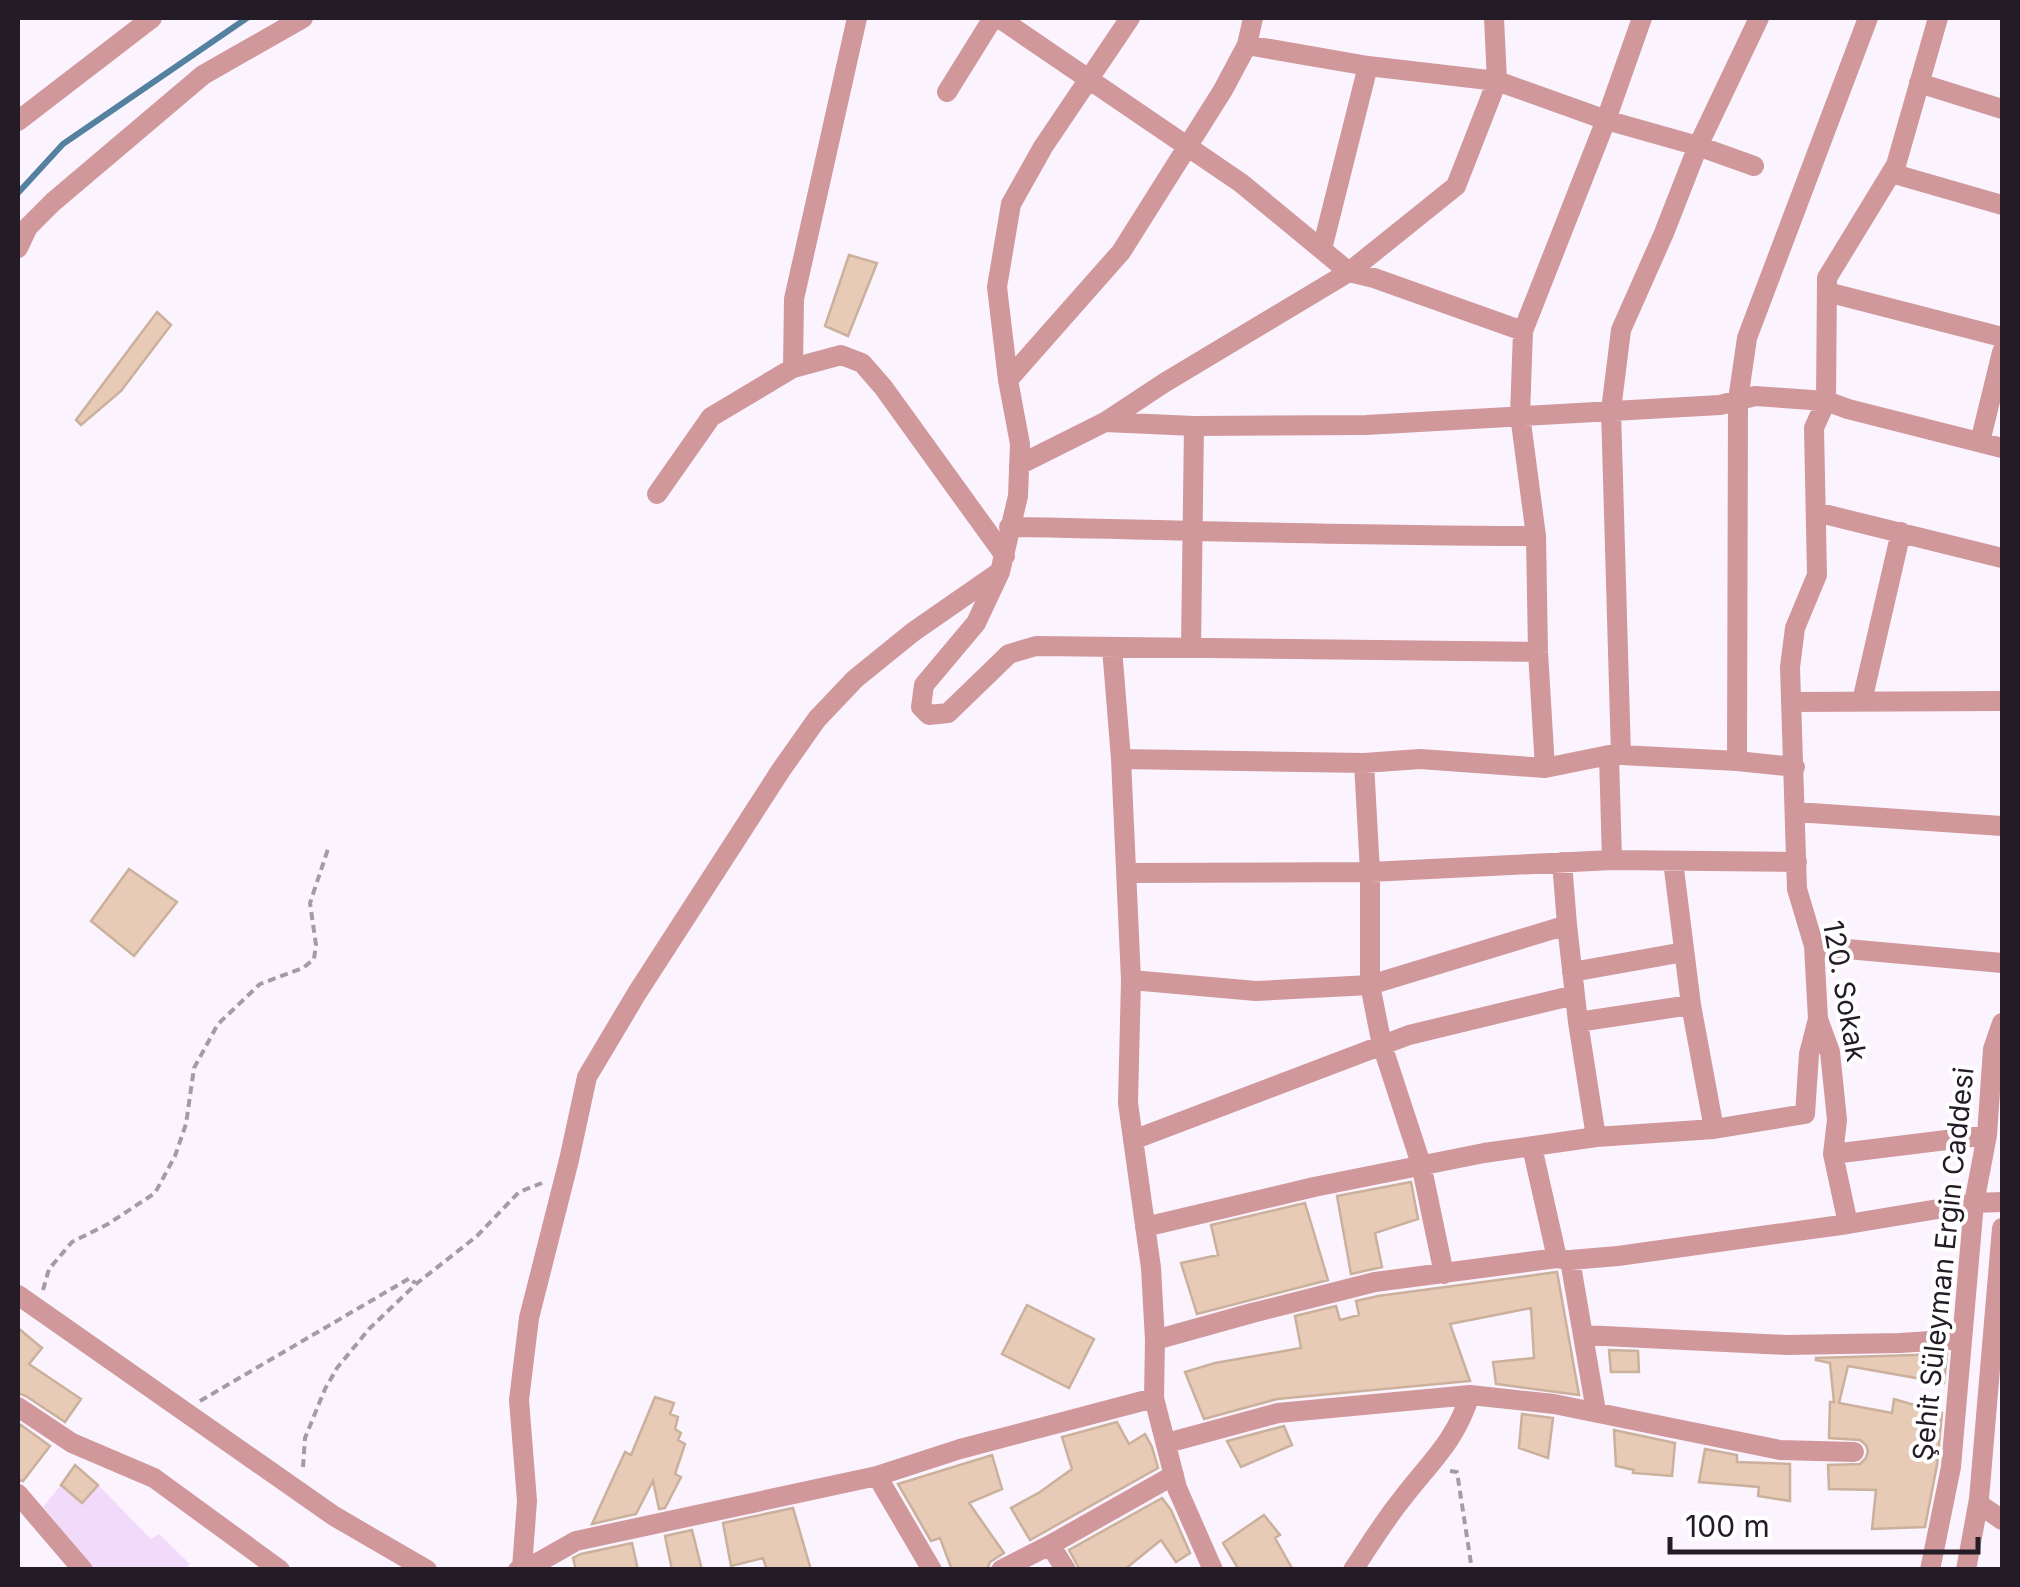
<svg xmlns="http://www.w3.org/2000/svg" width="2020" height="1587" font-family="Inter,sans-serif">
<style>
.green{fill:#f1dafa}
.lines{fill:none;stroke-linecap:round;stroke-linejoin:round}
.stream{stroke:#53819f;stroke-width:6}
.building{fill:#e7cbb7;stroke:#cbb09c;stroke-width:2.5}
.path{stroke:#a39ca7;stroke-width:4;stroke-dasharray:8 5;stroke-linecap:butt}
.minor{stroke:#d0989b;stroke-width:20}
.labels{text-anchor:middle;dominant-baseline:central;stroke-width:8;stroke-linejoin:round;paint-order:stroke}
.street-label{font-size:28px;fill:#231c26;stroke:#fff}
</style>
<rect width="100%" height="100%" fill="#fbf4ff"/>
<path class="green" d="M 61,1485 L 82,1503 L 98,1485 L 151,1539 L 159,1534 L 190,1564 L 185,1569 L 95,1569 L 43,1507 Z"/>
<g class="lines">
<path class="stream" d="M 18,193 L 63,144 L 247,18"/>
</g>
<path class="building" d="M 849,255 L 877,263 L 848,336 L 825,326 Z
M 157,312 L 171,325 L 121,391 L 81,425 L 76,420 Z
M 129,869 L 177,902 L 134,956 L 91,921 Z
M 1411,1182 L 1418,1219 L 1375,1233 L 1382,1267 L 1351,1274 L 1337,1196 Z
M 1305,1203 L 1328,1280 L 1197,1314 L 1181,1263 L 1218,1255 L 1211,1225 Z
M 1557,1272 L 1579,1395 L 1496,1384 L 1493,1362 L 1534,1358 L 1531,1308 L 1450,1324 L 1470,1381 L 1277,1399 L 1204,1419 L 1185,1372 L 1215,1363 L 1301,1348 L 1295,1316 L 1336,1306 L 1340,1320 L 1359,1315 L 1356,1301 L 1378,1296 Z
M 1027,1305 L 1094,1339 L 1069,1388 L 1002,1354 Z
M 18,1328 L 42,1348 L 29,1364 L 81,1399 L 65,1422 L 26,1396 L 18,1393 Z
M 1609,1350 L 1638,1351 L 1639,1372 L 1611,1372 Z
M 1947,1354 L 1944,1383 L 1848,1366 L 1839,1403 L 1892,1413 L 1894,1399 L 1942,1413 L 1937,1465 L 1925,1527 L 1872,1529 L 1876,1490 L 1829,1489 L 1828,1465 L 1860,1464 L 1866,1458 L 1868,1451 L 1866,1445 L 1860,1440 L 1829,1438 L 1830,1402 L 1834,1402 L 1830,1363 L 1816,1360 L 1816,1358 Z
M 655,1397 L 674,1403 L 670,1414 L 678,1417 L 675,1429 L 681,1433 L 678,1440 L 685,1444 L 675,1474 L 681,1477 L 665,1508 L 659,1509 L 653,1481 L 636,1514 L 592,1524 L 625,1452 L 631,1455 Z
M 1522,1414 L 1553,1418 L 1548,1458 L 1519,1448 Z
M 1117,1422 L 1129,1444 L 1145,1434 L 1152,1447 L 1158,1468 L 1030,1540 L 1011,1508 L 1040,1492 L 1072,1469 L 1062,1437 Z
M 21,1425 L 50,1446 L 23,1481 L 18,1480 L 18,1429 Z
M 1284,1426 L 1292,1445 L 1241,1467 L 1227,1441 Z
M 1614,1430 L 1675,1443 L 1672,1476 L 1633,1473 L 1634,1470 L 1616,1466 Z
M 1705,1449 L 1737,1455 L 1737,1462 L 1790,1464 L 1790,1501 L 1758,1496 L 1759,1487 L 1699,1482 Z
M 992,1455 L 1002,1489 L 969,1503 L 1004,1553 L 990,1562 L 987,1570 L 952,1570 L 940,1538 L 931,1541 L 898,1484 Z
M 75,1465 L 98,1485 L 82,1503 L 61,1485 Z
M 1162,1498 L 1171,1510 L 1190,1553 L 1176,1562 L 1161,1540 L 1124,1570 L 1080,1570 L 1069,1550 Z
M 793,1508 L 811,1570 L 767,1570 L 763,1558 L 731,1566 L 723,1523 Z
M 1264,1515 L 1280,1535 L 1275,1538 L 1293,1570 L 1239,1570 L 1223,1543 Z
M 692,1530 L 702,1570 L 672,1570 L 665,1536 Z
M 632,1543 L 638,1570 L 576,1570 L 573,1558 L 581,1554 Z"/>
<g class="lines">
<path class="path" d="M 43,1290 L 49,1269 L 72,1242 L 108,1224 L 155,1193 L 175,1156 L 186,1124 L 194,1068 L 218,1024 L 260,984 L 303,968 L 314,959 L 316,945 L 310,903 L 329,846
M 200,1401 L 410,1278 L 415,1283
M 303,1467 L 305,1438 L 325,1389 L 337,1368 L 369,1329 L 416,1284 L 477,1236 L 519,1192 L 542,1183
M 1450,1471 L 1457,1472 L 1472,1570"/>
<path class="minor" d="M 999,18 L 1241,183 L 1349,272 L 1374,278 L 1523,331
M 1130,18 L 1043,147 L 1011,204 L 997,287 L 1008,380 L 1020,444 L 1018,496 L 1000,572 L 976,623 L 924,685 L 921,707 L 929,715 L 948,713 L 1009,654 L 1036,646 L 1538,652
M 1247,45 L 1368,66 L 1497,81 L 1606,120 L 1698,146 L 1754,166
M 1919,83 L 2002,109
M 947,92 L 993,18
M 18,121 L 152,18
M 1891,173 L 2002,205
M 18,248 L 28,227 L 53,202 L 203,75 L 303,18
M 1322,249 L 1368,66
M 1827,292 L 2002,337
M 793,368 L 794,299 L 857,18
M 1008,380 L 1121,252 L 1223,90 L 1247,45 L 1253,18
M 1105,422 L 1194,426 L 1366,425 L 1720,405 L 1755,396 L 1826,401 L 1848,409 L 2002,448
M 1980,442 L 2002,352
M 1019,465 L 1105,422 L 1164,383 L 1349,272 L 1456,186 L 1497,81 L 1494,18
M 657,494 L 711,417 L 793,368 L 841,355 L 862,363 L 883,387 L 1005,556
M 1816,512 L 2002,558
M 1009,527 C 1185,530 1360,536 1536,536
M 1191,647 L 1194,426
M 1112,648 L 1121,759 L 1131,980 L 1128,1103 L 1151,1268 L 1155,1340 L 1154,1398 L 1177,1488 L 1213,1570
M 1862,701 L 1901,532
M 1792,702 L 2002,701
M 1609,755 L 1612,860
M 1621,755 L 1611,410 L 1621,330 L 1664,233 L 1698,146 L 1759,18
M 1121,759 L 1364,763 L 1420,759 L 1545,768 L 1609,755 L 1621,755 L 1737,761 L 1795,767
M 1737,761 L 1738,400 L 1747,338 L 1868,18
M 1364,763 L 1370,872 L 1370,985 L 1382,1045 L 1421,1164 L 1444,1274
M 1545,768 L 1538,652 L 1536,536 L 1520,415 L 1523,331 L 1606,120 L 1642,18
M 1796,812 L 2002,826
M 1673,861 L 1691,1005 L 1714,1129
M 1126,873 L 1370,872 L 1612,860 L 1797,862
M 1567,925 L 1578,1022 L 1596,1137
M 1814,946 L 2002,963
M 1572,972 L 1684,952
M 1131,980 L 1256,991 L 1370,985 L 1567,925 L 1562,862
M 1578,1022 L 1691,1005
M 1133,1140 L 1409,1035 L 1575,995
M 1532,1147 L 1557,1258
M 1833,1154 L 1987,1135
M 1848,1224 L 1833,1154 L 1837,1120 L 1830,1052 L 1818,1019 L 1814,946 L 1797,889 L 1790,667 L 1795,628 L 1817,575 L 1814,428 L 1826,401 L 1827,278 L 1896,165 L 1938,18
M 1145,1227 L 1314,1187 L 1484,1153 L 1596,1137 L 1714,1129 L 1805,1114 L 1809,1054 L 1818,1019
M 1570,1260 L 1596,1411
M 18,1295 L 334,1516 L 427,1570
M 1584,1335 L 1786,1345 L 1900,1343 L 1961,1339
M 1155,1340 L 1252,1313 L 1375,1282 L 1557,1258 L 1570,1260 L 1618,1256 L 1848,1224 L 1974,1203 L 2002,1202
M 18,1407 L 72,1443 L 154,1478 L 280,1570
M 1167,1443 L 1278,1413 L 1470,1395 L 1554,1404 L 1780,1450 L 1854,1452
M 877,1476 L 932,1570
M 18,1494 L 83,1570
M 1979,1504 L 2002,1520
M 1050,1545 L 1066,1570
M 522,1568 L 527,1501 L 519,1400 L 529,1318 L 569,1160 L 587,1077 L 637,993 L 781,770 L 817,719 L 855,679 L 913,632 L 998,573
M 518,1570 L 530,1567 L 576,1541 L 877,1476 L 960,1449 L 1154,1398
M 1001,1570 L 1050,1545 L 1174,1475
M 1353,1570 C 1369,1546 1384,1521 1402,1499 C 1431,1461 1455,1442 1470,1395
M 1930,1570 L 1951,1467 L 1974,1203 L 1987,1135 L 1993,1049 L 2002,1023
M 1966,1570 L 1979,1499 L 2002,1228"/>
</g>
<g class="labels">
<g class="street-label">
<text transform="translate(1845 991) rotate(80)">120. Sokak</text>
<text transform="translate(1943 1264) rotate(-84)">Şehit Süleyman Ergin Caddesi</text>
</g>
</g>
<rect width="2020" height="1587" fill="none" stroke="#231c26" stroke-width="40"/>
<path d="M1670 1537v15h308v-15" fill="none" stroke="#231c26" stroke-width="5"/>
<text x="1685" y="1537" font-size="30" fill="#231c26" stroke="#ffffff" stroke-width="8" paint-order="stroke">100 m</text>
</svg>
